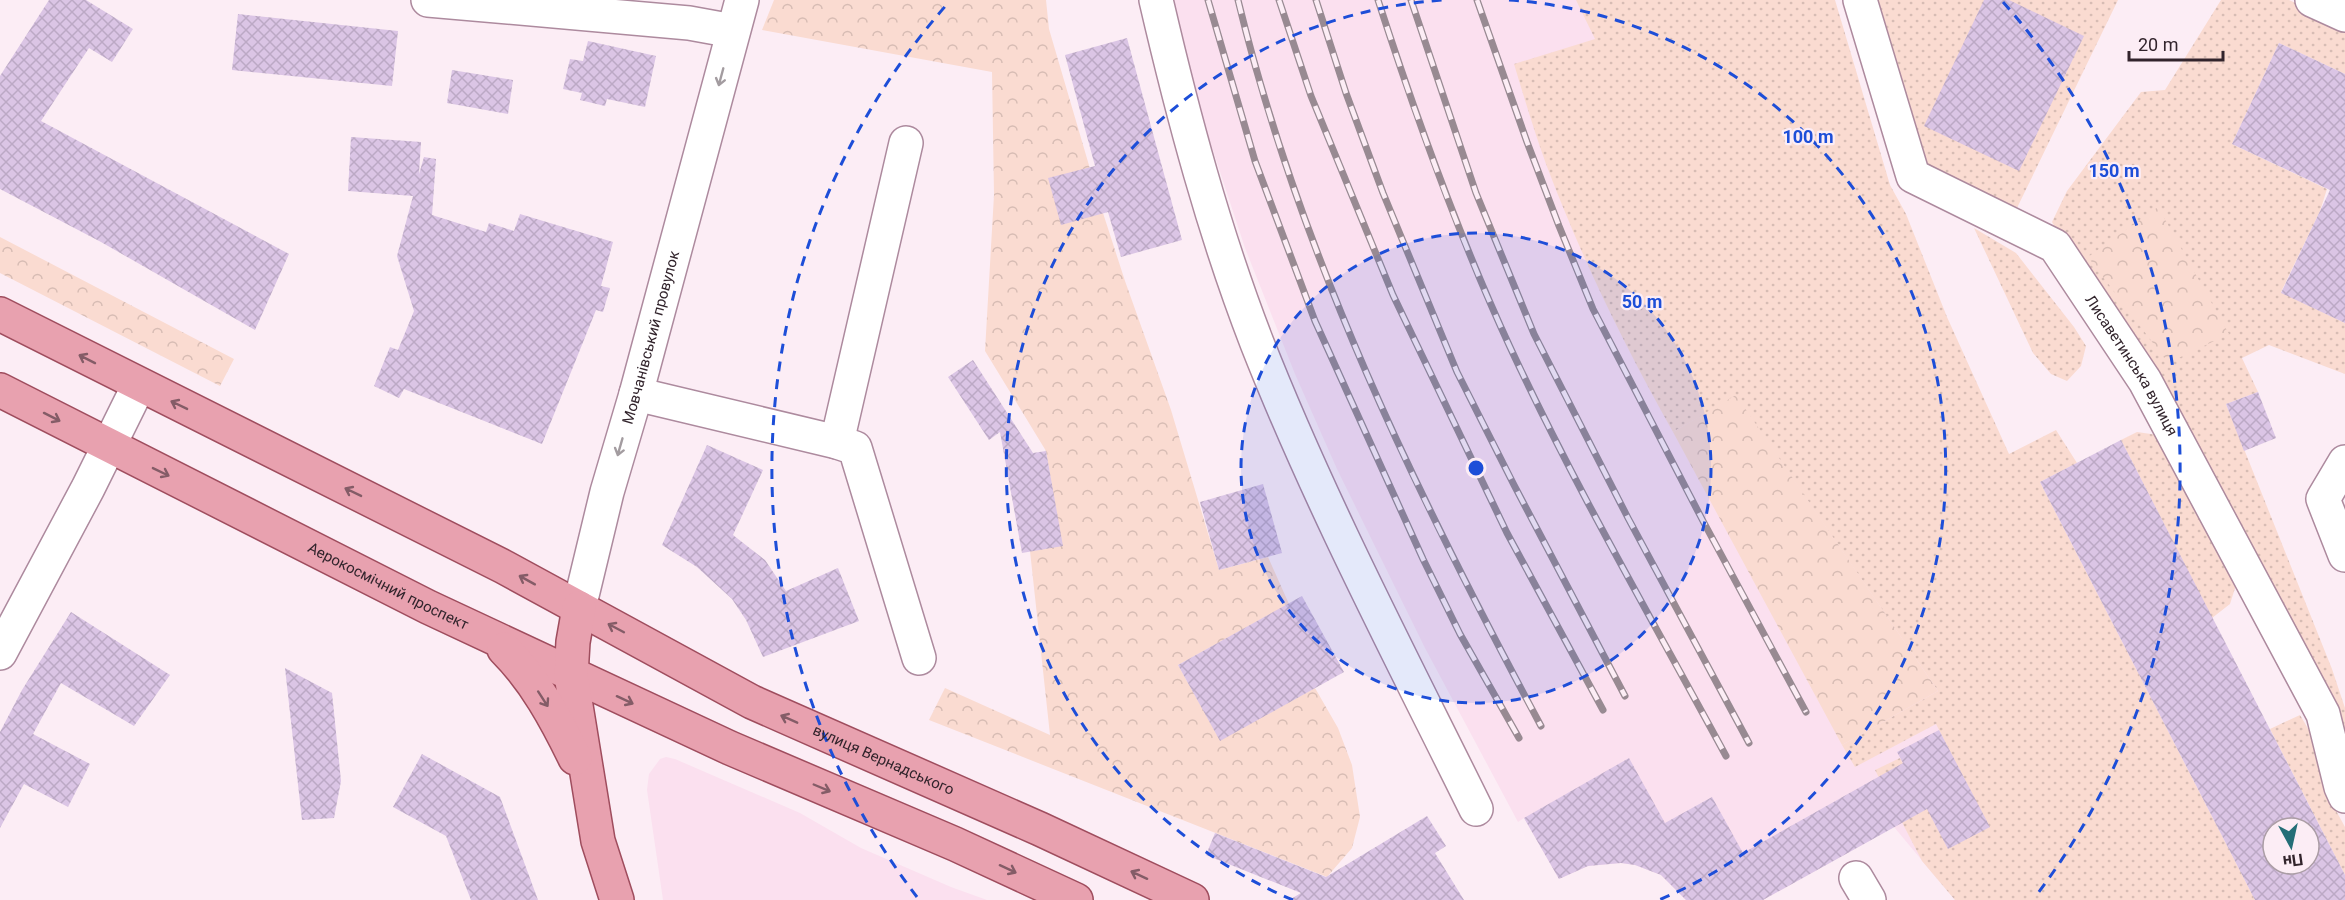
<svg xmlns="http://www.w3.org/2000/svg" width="2345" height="900" font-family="Roboto,sans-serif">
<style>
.built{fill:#fbe0ef}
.grass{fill:url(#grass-dots)}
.forest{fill:url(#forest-crowns)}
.building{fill:url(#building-cross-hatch);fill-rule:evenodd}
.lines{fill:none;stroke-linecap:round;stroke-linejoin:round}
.minor-casing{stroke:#ad8a9e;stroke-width:36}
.major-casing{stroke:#9f4d5e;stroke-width:36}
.minor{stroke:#fff;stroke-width:33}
.major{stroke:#e8a1af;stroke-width:33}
.rail-casing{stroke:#988a92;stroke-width:7}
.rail{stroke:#fcedf5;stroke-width:4.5;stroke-dasharray:14;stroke-linecap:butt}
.oneway{stroke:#a39ca0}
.oneway2{stroke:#845c67}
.ring{fill:none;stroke:#1d4ed8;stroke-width:3;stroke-dasharray:10 8}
.labels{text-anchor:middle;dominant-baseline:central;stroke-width:4.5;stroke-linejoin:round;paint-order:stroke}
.street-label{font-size:15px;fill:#32242c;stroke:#fcedf5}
.centre{fill:#1d4ed8;stroke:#fcedf5;stroke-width:3}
.ring-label{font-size:18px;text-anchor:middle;font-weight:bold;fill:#1d4ed8;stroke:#fcedf5;stroke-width:4.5;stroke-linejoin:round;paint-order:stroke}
</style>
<defs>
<pattern id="grass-dots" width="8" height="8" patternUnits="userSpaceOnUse" patternTransform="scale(1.5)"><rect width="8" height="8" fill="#fadbd1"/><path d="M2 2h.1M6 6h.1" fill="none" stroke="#d7bcb4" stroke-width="1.8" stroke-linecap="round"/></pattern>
<pattern id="forest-crowns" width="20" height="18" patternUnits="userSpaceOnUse" patternTransform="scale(1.5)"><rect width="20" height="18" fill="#fadbd1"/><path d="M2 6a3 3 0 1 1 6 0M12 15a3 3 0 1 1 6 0" fill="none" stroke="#d7bcb4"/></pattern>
<pattern id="building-cross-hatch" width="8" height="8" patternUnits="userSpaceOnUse" patternTransform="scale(1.5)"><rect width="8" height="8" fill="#dbc5e5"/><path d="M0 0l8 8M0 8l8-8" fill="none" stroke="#bca9c5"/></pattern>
</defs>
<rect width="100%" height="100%" fill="#fcedf5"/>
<path class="built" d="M 1173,0 L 1737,0 L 1982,444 L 1955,900 L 1894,827 L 1763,900 L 1686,900 L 1661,875 L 1635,865 L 1621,863 L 1588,866 L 1559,879 L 1524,818 L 1518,822 L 1425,648 L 1337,469 L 1295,374 L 1245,248 L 1203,120 Z
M 666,757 L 675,759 L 800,813 L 861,848 L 951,887 L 987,900 L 663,900 L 647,790 L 649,774 L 660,759 Z"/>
<path class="grass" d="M 1576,0 L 1835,0 L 1890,185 L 1906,214 L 1947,317 L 2009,454 L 2056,430 L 2077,463 L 2040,482 L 2255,900 L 1955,900 L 1922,861 L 1875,770 L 1900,758 L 1948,848 L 1989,827 L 1936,724 L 1855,767 L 1842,745 L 1938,691 L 1736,396 L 1673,432 C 1624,345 1581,257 1546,164 C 1534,131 1524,97 1514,64 L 1595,39 Z
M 1876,0 L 2118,0 L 2015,212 L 1922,164 Z
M 2221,0 L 2289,0 L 2345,26 L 2345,74 L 2279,43 L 2232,144 L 2327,189 L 2320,211 L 2281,292 L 2345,323 L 2345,374 L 2269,345 L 2242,358 L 2258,392 L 2226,404 L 2332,669 L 2345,708 L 2345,747 L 2052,222 L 2067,191 L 2141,92 L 2165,90 Z
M 1974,228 L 2016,253 L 2074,327 L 2086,346 L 2081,366 L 2067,381 L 2051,374 L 2033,353 Z
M 2137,432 L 2158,435 L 2236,585 L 2230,604 L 2212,618 L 2121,440 Z
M 2300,715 L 2313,737 L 2328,796 L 2345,827 L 2345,875 L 2270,729 Z"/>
<path class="forest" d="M 774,0 L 1046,0 L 1049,29 L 1103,213 L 1125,281 L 1171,410 L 1219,570 L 1268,557 L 1289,604 L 1178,665 L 1220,740 L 1315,688 L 1338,728 L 1352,765 L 1360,817 L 1352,848 L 1327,877 L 929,720 L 945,688 L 1050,735 L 1030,551 L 1062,545 L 1046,451 L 985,351 L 994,195 L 992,72 L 762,30 Z
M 2158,207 L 2229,334 L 2168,363 L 2088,257 Z
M 0,237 L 234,359 L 220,386 L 0,273 Z
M 1736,395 L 1938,691 L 1842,745 L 1673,432 Z"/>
<path class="building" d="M 49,0 L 86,0 L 133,29 L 112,62 L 89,48 L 41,121 L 289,254 L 255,330 L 101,242 L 0,189 L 0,76 Z
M 1984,0 L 2009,0 L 2084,36 L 2019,171 L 1924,126 Z
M 238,14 L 398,31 L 392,86 L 232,70 Z
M 1127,38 L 1182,240 L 1121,257 L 1108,212 L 1061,225 L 1048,178 L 1095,166 L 1065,55 Z
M 588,41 L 656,56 L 645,107 L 607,99 L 605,106 L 580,100 L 582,93 L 563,89 L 570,59 L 583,61 Z
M 2279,43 L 2345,74 L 2345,323 L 2281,293 L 2330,190 L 2232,144 Z
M 452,70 L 513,80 L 508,114 L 447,103 Z
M 351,137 L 421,142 L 419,174 L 424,157 L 436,159 L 432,215 L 486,232 L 489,223 L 514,231 L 520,214 L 613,242 L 601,286 L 610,288 L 603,312 L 596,310 L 542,444 L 404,389 L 399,398 L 374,386 L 390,347 L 398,350 L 414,311 L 397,256 L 413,196 L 348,191 Z
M 973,360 L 1033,453 L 1046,451 L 1063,546 L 1022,553 L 1000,432 L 989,440 L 948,377 Z
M 2258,392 L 2276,438 L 2244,451 L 2226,404 Z
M 2121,440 L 2345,875 L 2345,900 L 2255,900 L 2040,482 ZM 2273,828 L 2309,828 L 2309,864 L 2273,864 Z
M 707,445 L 763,470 L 733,535 L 765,560 L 786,591 L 838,568 L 859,621 L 763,657 L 746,620 L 732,599 L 697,567 L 662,545 Z
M 1263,484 L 1282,553 L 1219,570 L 1200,502 Z
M 1302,596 L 1344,672 L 1220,741 L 1178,665 Z
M 71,612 L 170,675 L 134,726 L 61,683 L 33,734 L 90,764 L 68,807 L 24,784 L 0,828 L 0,732 L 22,690 Z
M 285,668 L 332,693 L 341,781 L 334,818 L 302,820 Z
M 1939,730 L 1990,827 L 1948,849 L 1927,809 L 1763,900 L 1686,900 L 1661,875 L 1635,865 L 1621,863 L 1588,866 L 1559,879 L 1524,818 L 1629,758 L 1665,823 L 1712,797 L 1743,853 L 1903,763 L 1897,752 Z
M 422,754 L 500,797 L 538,900 L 471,900 L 446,836 L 393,807 Z
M 1427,816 L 1446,846 L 1435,853 L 1464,900 L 1289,900 L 1301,893 L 1206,855 L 1215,833 L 1326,877 Z"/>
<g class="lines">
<defs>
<g id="minor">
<path d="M 428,0 L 689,23 L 733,31"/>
<path d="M 1156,0 C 1183,116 1214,232 1257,343 C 1320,503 1400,655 1476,809"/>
<path id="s1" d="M 1860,0 L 1913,176 L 2055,246 L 2145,381 L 2323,714 L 2341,787 L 2345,796"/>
<path d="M 2312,0 L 2345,15"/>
<path d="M 636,394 L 837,442 L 855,448 L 919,658"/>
<path d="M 837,442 L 906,143"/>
<path d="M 2345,462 L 2323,499 L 2345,555"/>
<path id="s2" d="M 579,608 L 607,492 L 636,394 L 742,0"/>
<path d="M 0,653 L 88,488 L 139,385"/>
<path d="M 1856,878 L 1869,900"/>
</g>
<g id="major">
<path id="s3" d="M 0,314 L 504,567 L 752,702 L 1040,829 L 1192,900"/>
<path id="s4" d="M 0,390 L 428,607 L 730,748 L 955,844 L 1076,900"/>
<path d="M 579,608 L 573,642 L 571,675 L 598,841 L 617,900"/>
<path d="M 504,649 C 535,680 556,719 575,758"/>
</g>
</defs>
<use href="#minor" class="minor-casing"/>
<use href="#major" class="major-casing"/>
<use href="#minor" class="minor"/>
<use href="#major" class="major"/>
<defs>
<path id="rail" d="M 1208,0 L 1255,161 L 1315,321 L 1423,559 L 1460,634 L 1519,738
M 1238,0 C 1300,256 1417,495 1541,726
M 1279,0 L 1311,96 L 1393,295 L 1507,533 L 1603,710
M 1316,0 L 1346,93 L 1383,193 L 1457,372 L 1514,485 L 1625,696
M 1378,0 C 1416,117 1458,235 1510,347 C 1575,487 1653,621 1726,756
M 1411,0 L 1476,193 L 1534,334 L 1628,518 L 1749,743
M 1477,0 L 1527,142 L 1559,226 L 1593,309 L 1703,521 L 1806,712"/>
</defs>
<use href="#rail" class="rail-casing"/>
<use href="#rail" class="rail"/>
</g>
<defs><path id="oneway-shaft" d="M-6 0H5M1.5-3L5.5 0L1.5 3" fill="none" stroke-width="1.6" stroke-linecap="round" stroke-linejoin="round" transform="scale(1.5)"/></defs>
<g class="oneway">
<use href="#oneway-shaft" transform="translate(721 77) rotate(105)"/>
<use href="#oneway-shaft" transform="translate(620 447) rotate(106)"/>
</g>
<g class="oneway2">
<use href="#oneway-shaft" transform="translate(87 359) rotate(-153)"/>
<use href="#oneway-shaft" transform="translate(179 405) rotate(-154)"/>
<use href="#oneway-shaft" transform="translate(52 417) rotate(27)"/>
<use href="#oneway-shaft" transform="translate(161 472) rotate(26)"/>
<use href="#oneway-shaft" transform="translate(353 492) rotate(-154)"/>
<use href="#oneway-shaft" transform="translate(527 580) rotate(-151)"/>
<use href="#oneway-shaft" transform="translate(616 628) rotate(-152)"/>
<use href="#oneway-shaft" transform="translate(543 699) rotate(57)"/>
<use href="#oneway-shaft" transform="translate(625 700) rotate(25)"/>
<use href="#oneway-shaft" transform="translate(789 719) rotate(-156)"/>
<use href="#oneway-shaft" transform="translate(822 788) rotate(23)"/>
<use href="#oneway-shaft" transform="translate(1008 869) rotate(25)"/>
<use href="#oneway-shaft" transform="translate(1139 875) rotate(-155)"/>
</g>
<circle cx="1476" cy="468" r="235" fill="#1d4ed8" fill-opacity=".12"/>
<g class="ring">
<circle cx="1476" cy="468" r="235"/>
<path d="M1293 900A469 469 0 0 1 1443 0M1509 0A469 469 0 0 1 1659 900"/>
<path d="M917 897A704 704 0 0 1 949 2M2003 2A704 704 0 0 1 2035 897"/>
</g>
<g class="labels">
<g class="street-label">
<text stroke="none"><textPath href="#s2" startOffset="280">Мовчанівський провулок</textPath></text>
<text stroke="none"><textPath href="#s1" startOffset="484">Лисаветинська вулиця</textPath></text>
<text stroke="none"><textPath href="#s4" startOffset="435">Аерокосмічний проспект</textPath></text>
<text stroke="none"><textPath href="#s3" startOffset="990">вулиця Вернадського</textPath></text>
</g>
</g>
<circle cx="1476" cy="468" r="9" class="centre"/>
<g class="ring-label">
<text x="1808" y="143">100 m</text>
<text x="2114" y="177">150 m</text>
<text x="1642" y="308">50 m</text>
</g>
<g transform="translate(2291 846) rotate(172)"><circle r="28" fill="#fcedf5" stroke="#ab9da5" stroke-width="1.5"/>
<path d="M0-4.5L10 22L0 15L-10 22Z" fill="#246e77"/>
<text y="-9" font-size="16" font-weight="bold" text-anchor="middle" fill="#32242c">Пн</text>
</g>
<path d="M2129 51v9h94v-9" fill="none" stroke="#32242c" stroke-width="3"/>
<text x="2138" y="51" font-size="18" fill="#32242c" stroke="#fcedf5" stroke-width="4.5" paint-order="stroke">20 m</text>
</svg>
